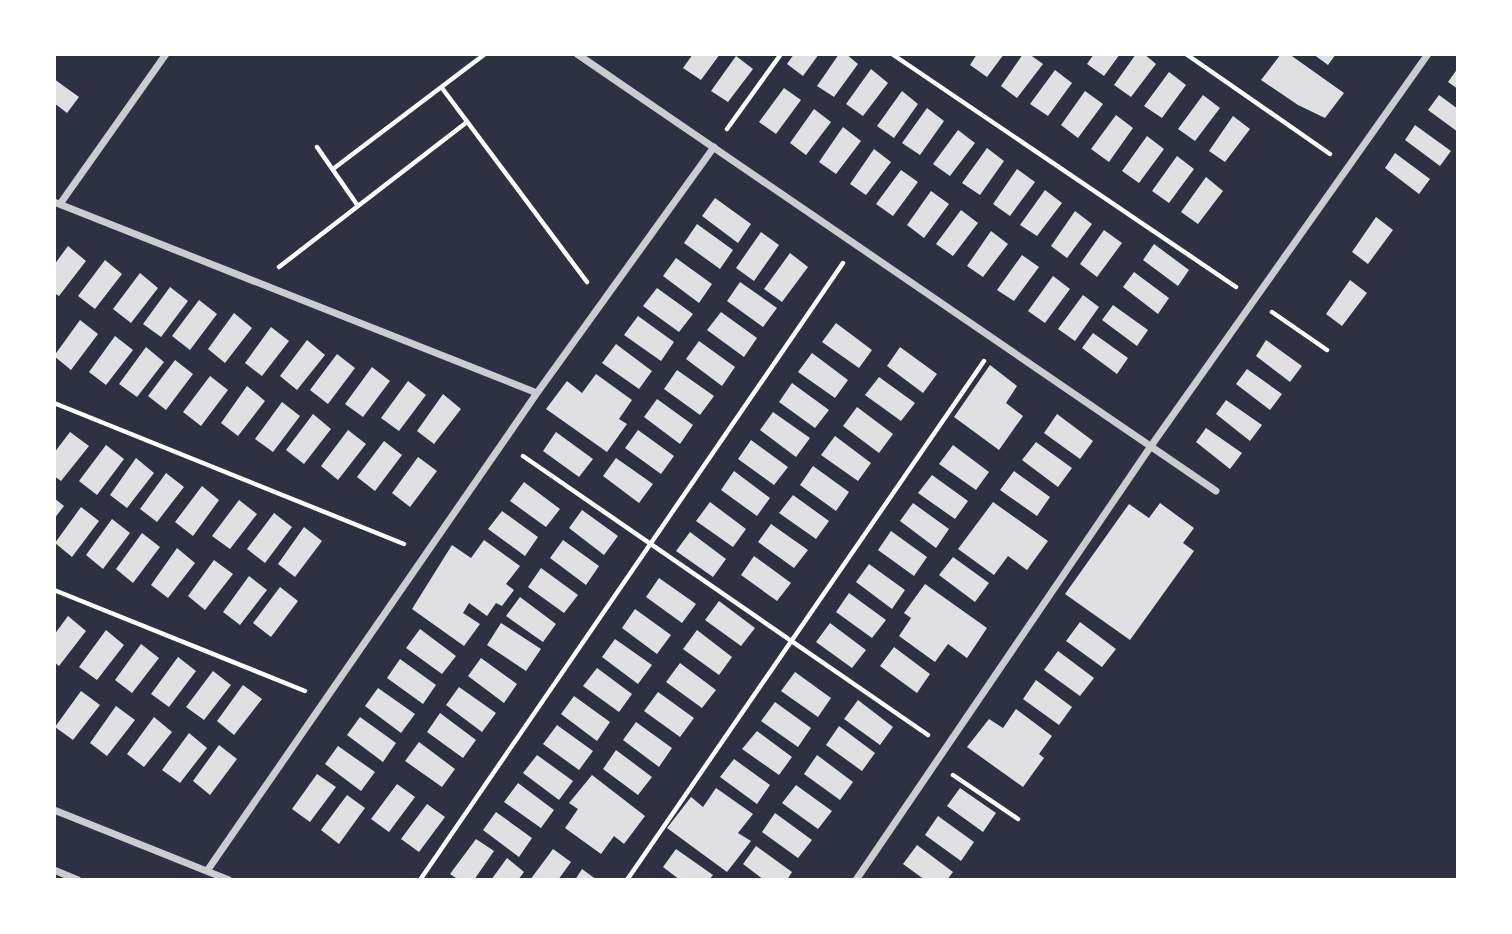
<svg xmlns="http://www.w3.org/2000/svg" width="1512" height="934" font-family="'Noto Sans',sans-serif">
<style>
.building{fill:#e0e0e3}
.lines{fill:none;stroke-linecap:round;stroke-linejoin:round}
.path{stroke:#fff;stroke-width:4.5}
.minor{stroke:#caccd0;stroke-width:7}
</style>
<rect width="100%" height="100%" fill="#2d3142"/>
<path class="building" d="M 693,54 L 720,54 L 701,80 L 683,68 Z
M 794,54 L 819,54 L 803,76 L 787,64 Z
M 839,54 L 846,54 L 858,64 L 834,97 L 817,86 Z
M 977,54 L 1004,54 L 987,77 L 970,65 Z
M 1023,54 L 1029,54 L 1043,64 L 1017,98 L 1001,86 Z
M 1094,54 L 1120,54 L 1104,76 L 1087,64 Z
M 1136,54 L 1144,54 L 1156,64 L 1131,97 L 1114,85 Z
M 1281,54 L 1289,54 L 1344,93 L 1325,118 L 1298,105 L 1261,80 Z
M 1313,54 L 1336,54 L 1328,65 Z
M 736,56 L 753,69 L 728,102 L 711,91 Z
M 1458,68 L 1458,89 L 1448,82 Z
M 871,69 L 888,83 L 863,116 L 846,104 Z
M 1055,70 L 1072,83 L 1048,116 L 1030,104 Z
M 1169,72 L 1186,85 L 1162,118 L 1144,106 Z
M 54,79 L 79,97 L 67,113 L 54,103 Z
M 784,88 L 801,100 L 776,134 L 759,122 Z
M 902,91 L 918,104 L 894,138 L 877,126 Z
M 1085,91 L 1103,104 L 1078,138 L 1061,125 Z
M 1203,95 L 1220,108 L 1195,141 L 1178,129 Z
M 1439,95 L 1458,109 L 1458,132 L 1428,110 Z
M 927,108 L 944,121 L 920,155 L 902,143 Z
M 814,109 L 831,122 L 806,155 L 790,143 Z
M 1116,115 L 1133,128 L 1109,162 L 1091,149 Z
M 1233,116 L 1250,129 L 1225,162 L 1209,151 Z
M 1415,125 L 1451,151 L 1440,166 L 1405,140 Z
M 843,127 L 861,141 L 836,174 L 819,162 Z
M 958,130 L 975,143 L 950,176 L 933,164 Z
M 1147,136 L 1164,149 L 1139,183 L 1122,171 Z
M 987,148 L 1004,161 L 980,195 L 962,183 Z
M 874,149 L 891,162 L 866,195 L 850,184 Z
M 1395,153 L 1430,179 L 1419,194 L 1385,168 Z
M 1177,156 L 1194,169 L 1169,203 L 1152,191 Z
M 1017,169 L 1035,182 L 1010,216 L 993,204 Z
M 901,170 L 918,182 L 893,216 L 876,204 Z
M 1206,177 L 1223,191 L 1198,224 L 1181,212 Z
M 1045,190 L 1062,203 L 1037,236 L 1020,225 Z
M 931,191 L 949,204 L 924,238 L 907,225 Z
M 715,198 L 751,224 L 738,243 L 702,216 Z
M 961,210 L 978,223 L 953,256 L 936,244 Z
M 1075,211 L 1092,224 L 1067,258 L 1051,246 Z
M 1376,217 L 1393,230 L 1368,264 L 1352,252 Z
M 697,224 L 733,250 L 720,269 L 684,243 Z
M 1104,230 L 1122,243 L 1097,277 L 1080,264 Z
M 991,231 L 1008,244 L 983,277 L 967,266 Z
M 761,232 L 779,245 L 754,281 L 736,268 Z
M 1154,244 L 1189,270 L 1178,286 L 1143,260 Z
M 68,246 L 86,261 L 59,296 L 54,293 L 54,265 Z
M 790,253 L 808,267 L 782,302 L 764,289 Z
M 1022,255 L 1039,267 L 1014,301 L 997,290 Z
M 676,258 L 712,284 L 699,303 L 663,276 Z
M 105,260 L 122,274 L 95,309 L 78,296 Z
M 1134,272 L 1169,298 L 1158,314 L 1123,287 Z
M 140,273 L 158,288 L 131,323 L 113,309 Z
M 1053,276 L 1070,289 L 1045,323 L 1028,311 Z
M 1350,280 L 1367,293 L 1342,326 L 1326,314 Z
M 740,282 L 777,308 L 763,327 L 727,301 Z
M 170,287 L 188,301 L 161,337 L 143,324 Z
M 657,288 L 693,314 L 679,332 L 643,306 Z
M 1083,295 L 1099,307 L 1075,341 L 1058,329 Z
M 199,300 L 217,314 L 190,350 L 172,336 Z
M 1113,305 L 1148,330 L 1137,346 L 1102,320 Z
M 721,312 L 757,338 L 744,357 L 707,330 Z
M 234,313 L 252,328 L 225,363 L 208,349 Z
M 638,316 L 674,342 L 661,361 L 624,335 Z
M 80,320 L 98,334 L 71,370 L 54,356 Z
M 836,323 L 872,350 L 859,368 L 822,342 Z
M 271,327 L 289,341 L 262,376 L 245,363 Z
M 1093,333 L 1128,358 L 1117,374 L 1082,348 Z
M 115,336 L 133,350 L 106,385 L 89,372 Z
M 307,340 L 325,355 L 297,390 L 280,376 Z
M 1266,340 L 1302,366 L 1290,382 L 1256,356 Z
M 699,341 L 735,367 L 722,386 L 686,359 Z
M 616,344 L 652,371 L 639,389 L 602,363 Z
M 146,347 L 164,362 L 137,397 L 119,384 Z
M 900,347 L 937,374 L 923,393 L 887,366 Z
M 812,353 L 848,380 L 835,398 L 798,372 Z
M 337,354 L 355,368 L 328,404 L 310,390 Z
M 175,360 L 193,374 L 166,410 L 148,396 Z
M 990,365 L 1017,386 L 1006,403 L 1023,416 L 999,450 L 954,417 Z
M 372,367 L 390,381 L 363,417 L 345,404 Z
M 1247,369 L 1282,394 L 1270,410 L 1236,384 Z
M 677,370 L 714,396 L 700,415 L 664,389 Z
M 596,374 L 632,400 L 619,419 L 627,424 L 607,452 L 546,409 L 567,381 L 582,393 Z
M 210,376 L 228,390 L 201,426 L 183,412 Z
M 879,377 L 915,403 L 901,421 L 865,395 Z
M 408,381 L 426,395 L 399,431 L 381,418 Z
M 792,383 L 829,410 L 815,428 L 779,402 Z
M 247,386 L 265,401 L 238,436 L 221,423 Z
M 443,394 L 461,409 L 434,444 L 417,431 Z
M 657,399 L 693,425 L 680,444 L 644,417 Z
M 1226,400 L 1262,425 L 1250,441 L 1216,414 Z
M 282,402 L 300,416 L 273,452 L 255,439 Z
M 857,407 L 893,434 L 879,453 L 843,426 Z
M 773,412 L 810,438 L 796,457 L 760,430 Z
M 313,414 L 331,429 L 304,464 L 286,450 Z
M 1057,414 L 1093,441 L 1080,459 L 1044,433 Z
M 1206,428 L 1242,453 L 1230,469 L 1196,442 Z
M 348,430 L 366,444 L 338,480 L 321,466 Z
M 638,430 L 674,456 L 661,474 L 625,448 Z
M 70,432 L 89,446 L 61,481 L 54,476 L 54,453 Z
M 556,432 L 593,459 L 579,477 L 543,451 Z
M 835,436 L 871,463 L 858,481 L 821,455 Z
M 751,440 L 788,467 L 774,485 L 738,459 Z
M 384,441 L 402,455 L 375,491 L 357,477 Z
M 1036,442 L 1072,468 L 1058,487 L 1022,460 Z
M 106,445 L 124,459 L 97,495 L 79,481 Z
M 953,445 L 989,472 L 976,490 L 939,464 Z
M 418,457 L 437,471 L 410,507 L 392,493 Z
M 136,458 L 154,473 L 127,508 L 110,495 Z
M 616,458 L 653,484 L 639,503 L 603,476 Z
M 813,466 L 849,492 L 836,511 L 800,485 Z
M 734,471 L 770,498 L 757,516 L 721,490 Z
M 1014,471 L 1050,497 L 1037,516 L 1000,490 Z
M 166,473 L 184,487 L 157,522 L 140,509 Z
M 932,475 L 968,501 L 955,519 L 918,493 Z
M 524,482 L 560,509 L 546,527 L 510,501 Z
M 202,486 L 219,500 L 193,536 L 175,522 Z
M 793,495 L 829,521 L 816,539 L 779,513 Z
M 54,498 L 64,506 L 54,519 Z
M 239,500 L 257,514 L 230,549 L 212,536 Z
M 710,502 L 746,529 L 733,547 L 696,521 Z
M 993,502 L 1048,541 L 1027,570 L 1008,556 L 994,575 L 958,549 Z
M 913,503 L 949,529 L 936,548 L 900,521 Z
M 1160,503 L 1194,528 L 1183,543 L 1194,551 L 1130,640 L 1065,594 L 1129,504 L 1149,518 Z
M 81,507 L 99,521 L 72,557 L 55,543 Z
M 582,510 L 618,536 L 604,555 L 569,528 Z
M 502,511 L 538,537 L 525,556 L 488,529 Z
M 274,513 L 292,527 L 265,563 L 247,549 Z
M 112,519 L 130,533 L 103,569 L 86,555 Z
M 771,524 L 808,550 L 794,568 L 758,542 Z
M 304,527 L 322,541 L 295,577 L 278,564 Z
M 891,531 L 927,557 L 914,576 L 878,550 Z
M 690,532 L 726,559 L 713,577 L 676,551 Z
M 142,533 L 160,547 L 133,583 L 116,569 Z
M 484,540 L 520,566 L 506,584 L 514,590 L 502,606 L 496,603 L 487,616 L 469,603 L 463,613 L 480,624 L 464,646 L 412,609 L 452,545 L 471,558 Z
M 563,540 L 599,566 L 586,585 L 550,558 Z
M 177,548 L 195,563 L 168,598 L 151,585 Z
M 754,556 L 791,583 L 777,601 L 741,575 Z
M 953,557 L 989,583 L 975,602 L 939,575 Z
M 214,560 L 233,574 L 205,610 L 188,596 Z
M 869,564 L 905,590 L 892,609 L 856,582 Z
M 541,568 L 578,595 L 564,613 L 528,587 Z
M 249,576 L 267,590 L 240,625 L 223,612 Z
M 659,578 L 696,604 L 682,623 L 646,597 Z
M 925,584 L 987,628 L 967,658 L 948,644 L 935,662 L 899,636 L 911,618 L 904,613 Z
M 280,587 L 298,601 L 271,637 L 253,623 Z
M 849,593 L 886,620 L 872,638 L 836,612 Z
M 520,597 L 556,624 L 543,642 L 506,616 Z
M 719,601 L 755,628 L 741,646 L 705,620 Z
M 635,609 L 671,635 L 657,654 L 622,628 Z
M 68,616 L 86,631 L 59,666 L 54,662 L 54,635 Z
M 1080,622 L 1116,649 L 1102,667 L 1066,641 Z
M 501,623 L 541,649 L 526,671 L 487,645 Z
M 830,623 L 866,650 L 852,668 L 816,642 Z
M 420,629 L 456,656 L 442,674 L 406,648 Z
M 106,630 L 124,645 L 97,680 L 79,667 Z
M 697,630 L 732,657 L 719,675 L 683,649 Z
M 615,639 L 652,665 L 638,684 L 602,657 Z
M 141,644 L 159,658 L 132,693 L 115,680 Z
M 894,647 L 930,674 L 917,693 L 880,666 Z
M 1058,651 L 1094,678 L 1080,696 L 1044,670 Z
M 178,657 L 196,671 L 169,707 L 151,694 Z
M 481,658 L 517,684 L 504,703 L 468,676 Z
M 400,659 L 436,685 L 423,704 L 387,678 Z
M 680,663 L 716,690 L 702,708 L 666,682 Z
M 597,668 L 632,694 L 619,712 L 583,686 Z
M 213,671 L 231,685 L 204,720 L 186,707 Z
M 795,672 L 831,698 L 818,717 L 781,691 Z
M 1036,680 L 1072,707 L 1059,725 L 1023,699 Z
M 243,685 L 262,699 L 234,735 L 217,721 Z
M 459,687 L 496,713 L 482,732 L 446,705 Z
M 378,688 L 415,714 L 401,733 L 365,706 Z
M 81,691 L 100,705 L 73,740 L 55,727 Z
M 658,692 L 694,718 L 680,737 L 644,711 Z
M 574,696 L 610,722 L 597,741 L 561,714 Z
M 858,700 L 893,727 L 880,745 L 844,719 Z
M 775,702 L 811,728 L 798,747 L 761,721 Z
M 116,706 L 135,720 L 107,756 L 90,743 Z
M 1016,709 L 1052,736 L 1039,754 L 1044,758 L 1023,787 L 967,747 L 989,719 L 1003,728 Z
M 440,713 L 476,740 L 463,758 L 427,732 Z
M 154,717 L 172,732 L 144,767 L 127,754 Z
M 360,717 L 396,743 L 383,762 L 347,735 Z
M 636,722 L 672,748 L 659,767 L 623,740 Z
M 557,725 L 593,751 L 579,770 L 543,744 Z
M 839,726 L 875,753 L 862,771 L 826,745 Z
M 757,731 L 792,757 L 779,775 L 742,749 Z
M 189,733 L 207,748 L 180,783 L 162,770 Z
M 419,742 L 455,769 L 442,787 L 405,761 Z
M 219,745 L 237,759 L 210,795 L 193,781 Z
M 338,746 L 375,772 L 361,791 L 325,764 Z
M 616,750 L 652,777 L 638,795 L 603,769 Z
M 537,755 L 573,781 L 559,800 L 523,773 Z
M 817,755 L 853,782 L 840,800 L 804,774 Z
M 734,759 L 770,785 L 757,804 L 720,777 Z
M 317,774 L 336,787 L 310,822 L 292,809 Z
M 592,775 L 645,816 L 624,844 L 614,836 L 601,854 L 565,828 L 578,809 L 569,803 Z
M 518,783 L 554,810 L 541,828 L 504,802 Z
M 397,784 L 415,797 L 389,832 L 371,819 Z
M 796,785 L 832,811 L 818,829 L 782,803 Z
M 716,788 L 753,814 L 738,833 L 751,841 L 727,872 L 667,828 L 691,797 L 703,807 Z
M 960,788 L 996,813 L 983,832 L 947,806 Z
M 347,795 L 365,808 L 339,844 L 321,830 Z
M 427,804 L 445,817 L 419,852 L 401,839 Z
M 496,812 L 532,838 L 519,857 L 483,830 Z
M 775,813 L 812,840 L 798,858 L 762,832 Z
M 938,816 L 974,842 L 961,861 L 925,835 Z
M 476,839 L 494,851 L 474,880 L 459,880 L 450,874 Z
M 917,845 L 953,872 L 947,880 L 925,880 L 903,864 Z
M 756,846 L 792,872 L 787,880 L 764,880 L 743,864 Z
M 553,849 L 571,862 L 558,880 L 530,880 Z
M 676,849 L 713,875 L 709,880 L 680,880 L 663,867 Z
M 507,858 L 524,872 L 518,880 L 491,880 Z
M 582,869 L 597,880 L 575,880 Z"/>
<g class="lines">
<path class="path" d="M 892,54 L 1236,287
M 1186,54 L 1330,154
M 442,88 L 587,282
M 727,129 L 781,54
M 317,147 L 358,206
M 333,169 L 485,54
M 279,267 L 467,122
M 1272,312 L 1327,350
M 54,403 L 404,544
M 523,456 L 928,735
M 54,590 L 305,691
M 953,775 L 1018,819
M 420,880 L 843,263
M 627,880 L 984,361"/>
<path class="minor" d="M 577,54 L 1216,491
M 54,202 L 537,393
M 60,204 L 166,54
M 54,810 L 229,880
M 54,870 L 78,880
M 207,871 L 537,393 L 714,147
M 856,880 L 1151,446 L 1428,54"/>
</g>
<rect width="1512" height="934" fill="none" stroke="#ffffff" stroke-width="112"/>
</svg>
